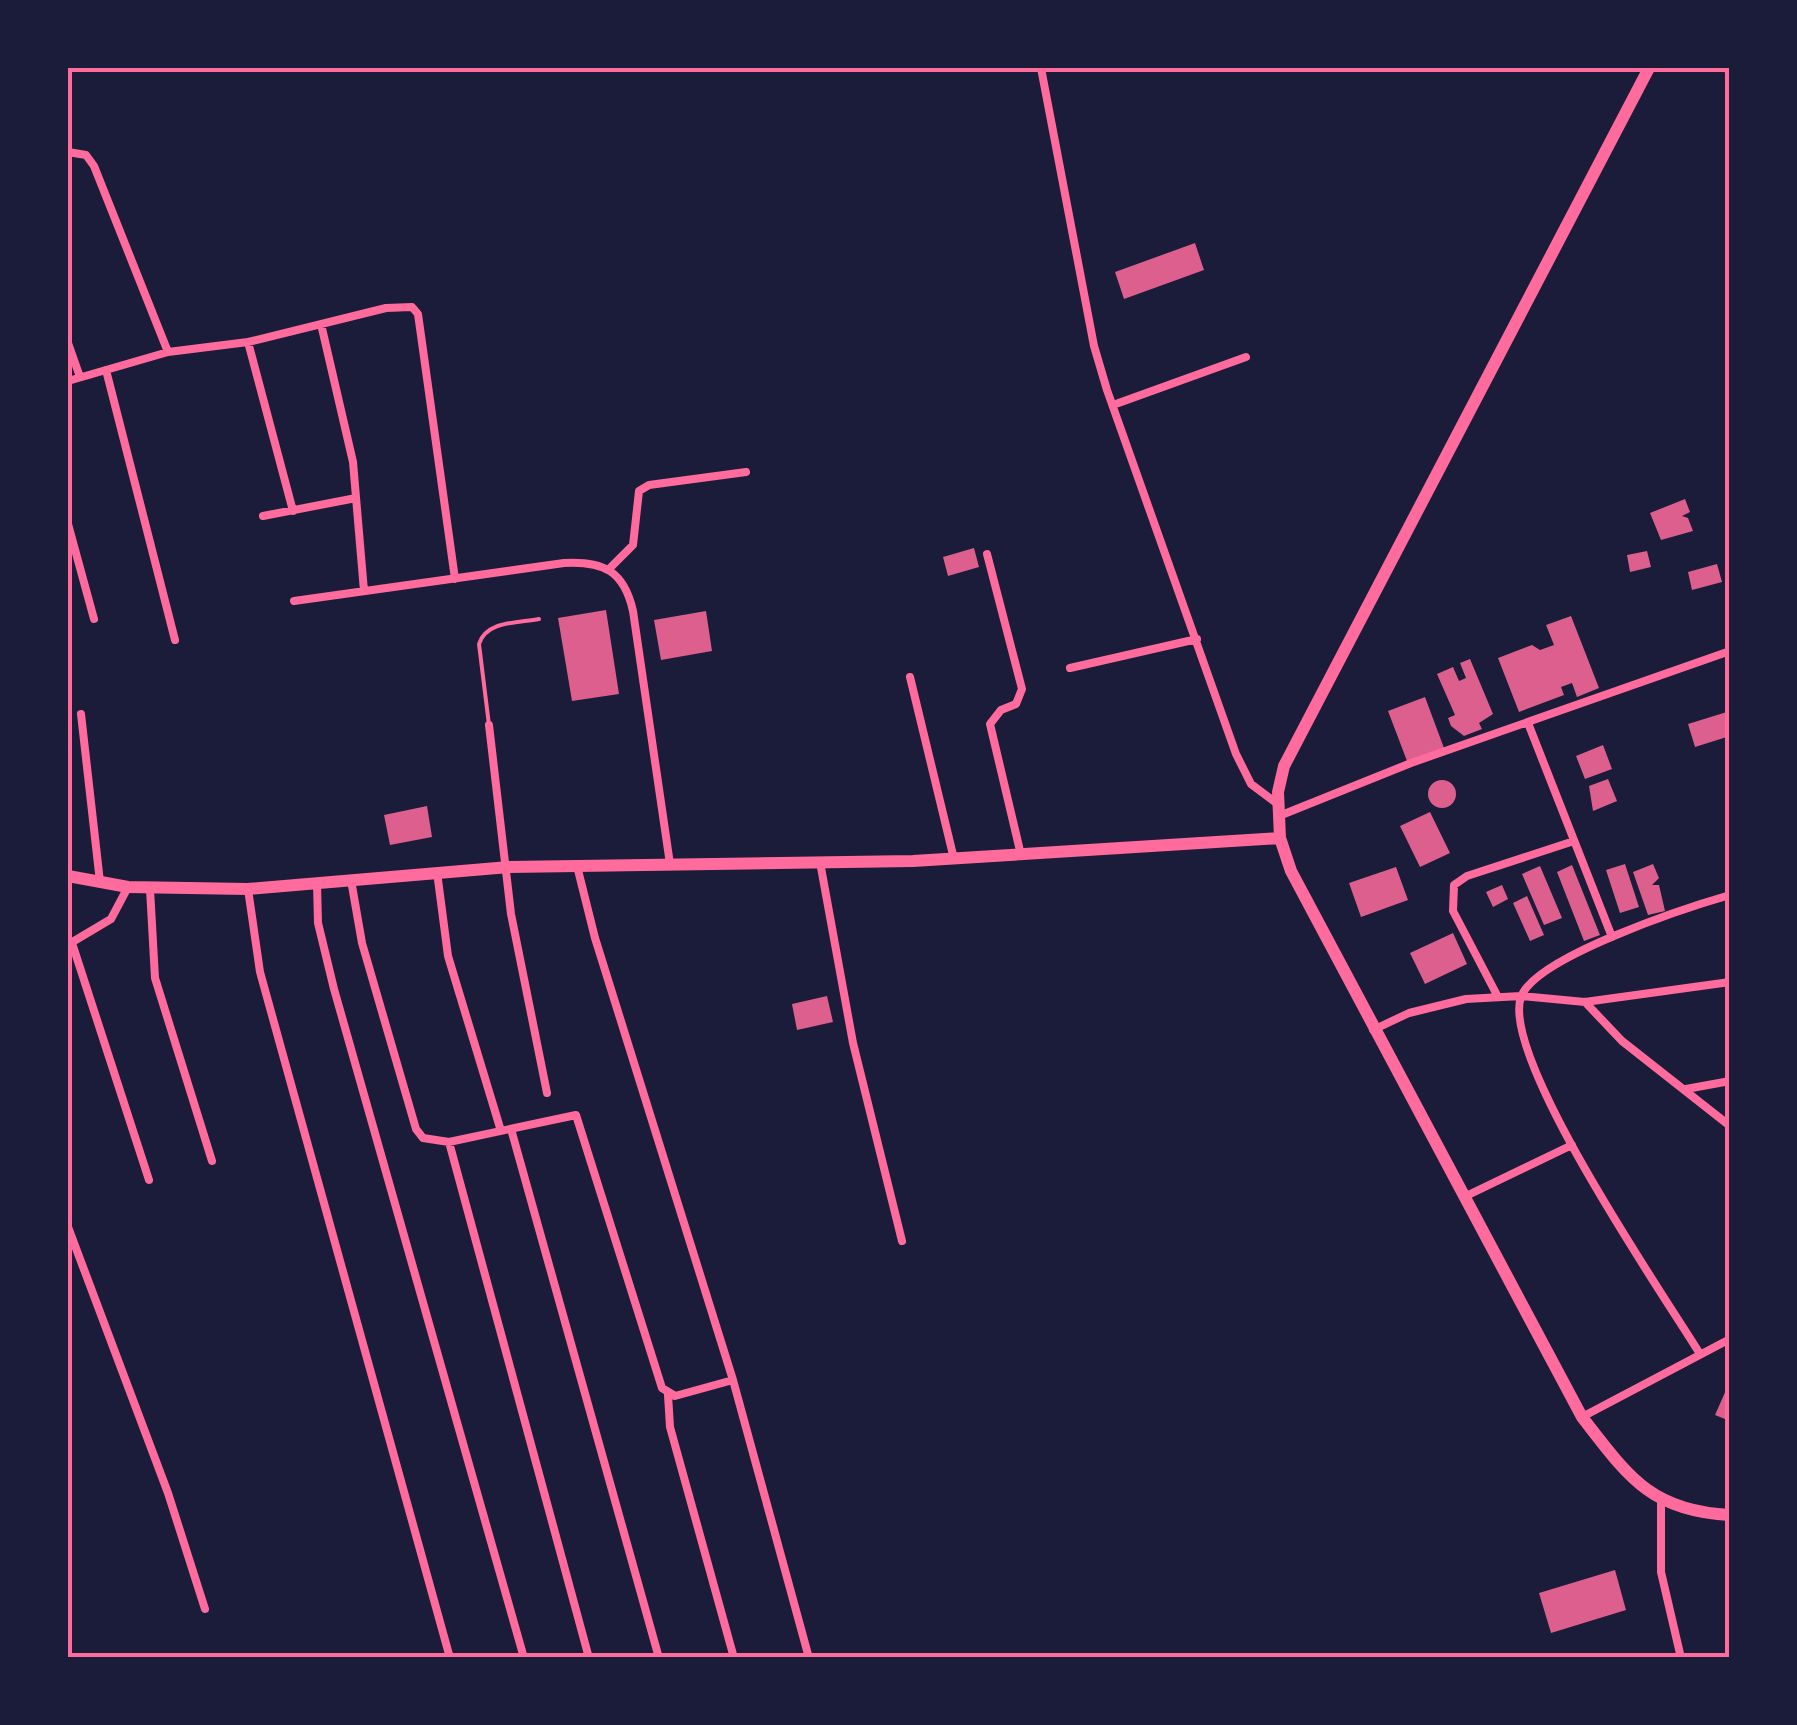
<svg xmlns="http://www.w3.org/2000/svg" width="1797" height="1725" font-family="Arial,sans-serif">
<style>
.building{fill:#dd5f8e}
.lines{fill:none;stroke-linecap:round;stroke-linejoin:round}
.service{stroke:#ff6b9d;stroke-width:4}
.minor{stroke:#ff6b9d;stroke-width:8}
.primary{stroke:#ff6b9d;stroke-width:12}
.neatline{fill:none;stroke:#ff6b9d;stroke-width:4}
</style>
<rect width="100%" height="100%" fill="#1b1b3a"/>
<path class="building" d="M 1195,243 L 1204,270 L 1124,299 L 1115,272 Z
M 1685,499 L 1690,512 L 1682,516 L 1688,518 L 1693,531 L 1661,540 L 1650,513 Z
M 974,548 L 979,567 L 948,576 L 943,557 Z
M 1647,551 L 1651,567 L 1630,572 L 1627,555 Z
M 1717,564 L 1722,582 L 1692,590 L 1688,572 Z
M 606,610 L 619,694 L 572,701 L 558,618 Z
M 706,611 L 712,651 L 661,660 L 654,620 Z
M 1571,616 L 1599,688 L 1577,697 L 1572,683 L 1561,687 L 1564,695 L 1519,712 L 1498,658 L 1532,645 L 1540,650 L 1554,645 L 1546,625 Z
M 1470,659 L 1493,714 L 1479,723 L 1482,729 L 1464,736 L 1451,726 L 1448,718 L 1455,715 L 1437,674 L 1453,667 L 1459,681 L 1466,678 L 1460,663 Z
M 1425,697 L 1444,748 L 1407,761 L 1388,711 Z
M 1730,711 L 1730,736 L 1695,747 L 1688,724 Z
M 1603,745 L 1612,769 L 1585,779 L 1576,756 Z
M 1608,779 L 1617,801 L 1593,811 L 1589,786 Z
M1428 794a14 14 0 1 1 28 0a14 14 0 1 1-28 0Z
M 427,806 L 432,837 L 390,845 L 384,815 Z
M 1430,812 L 1450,853 L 1420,867 L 1400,826 Z
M 1625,864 L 1639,907 L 1620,913 L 1606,870 Z
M 1653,864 L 1659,878 L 1652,885 L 1659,885 L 1665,911 L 1648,915 L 1633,872 Z
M 1572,865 L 1600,935 L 1584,941 L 1557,872 Z
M 1540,866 L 1562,918 L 1544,925 L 1522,874 Z
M 1396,867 L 1408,900 L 1361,917 L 1349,883 Z
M 1502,885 L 1508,899 L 1493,907 L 1486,892 Z
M 1527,896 L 1544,935 L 1530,941 L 1513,903 Z
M 1453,933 L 1467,964 L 1425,984 L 1410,953 Z
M 827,996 L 833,1022 L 797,1030 L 792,1004 Z
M 1730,1381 L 1730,1421 L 1715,1415 Z
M 1615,1570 L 1626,1610 L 1551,1633 L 1539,1593 Z"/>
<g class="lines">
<path class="service" d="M 489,725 L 479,644 C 486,621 517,623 539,619"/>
<path class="minor" d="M 1041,68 L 1094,346 L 1107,390 L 1236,754 L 1251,784 L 1279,805
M 1727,68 L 1730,74
M 68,152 L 86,155 L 94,166 L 168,352
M 321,324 L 353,462 L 364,591
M 248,342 L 293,511
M 68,343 L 80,377
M 106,370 L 175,640
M 68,381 L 168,352 L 248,342 L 386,308 L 412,307 L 418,314 L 455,579
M 1113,405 L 1246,357
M 263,516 L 356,498
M 68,524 L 94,619
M 987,554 L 1022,689 L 1016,704 L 1001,710 L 990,724 L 1021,855
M 610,568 L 633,545 L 639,491 L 649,485 L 746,472
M 294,601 L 564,563 C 604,561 624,571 633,611 L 670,864
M 1070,668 L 1197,639
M 910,677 L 954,859
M 81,714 L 100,882
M 1528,723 L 1612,937
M 489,725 L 511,914 L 547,1093
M 1279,816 L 1411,763 L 1730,651
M 820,862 L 853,1043 L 902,1241
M 577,866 L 595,938 L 733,1380 L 809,1658
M 437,872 L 448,956 L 501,1131
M 351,880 L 362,943 L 416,1129 L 423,1138 L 449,1142 L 576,1115 L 662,1388 L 675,1396 L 733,1380
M 317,883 L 318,923 L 334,989 L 524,1658
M 150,889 L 155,978 L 212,1161
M 248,889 L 260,972 L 450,1658
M 72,943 L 149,1180
M 69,944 L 111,919 L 128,887
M 1498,997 L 1453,911 L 1454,885 L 1467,876 L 1574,841
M 1585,1002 L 1622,1041 L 1730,1126
M 1373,1030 L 1409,1013 L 1466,999 L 1521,996 L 1585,1002 L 1730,982
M 1686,1089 L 1730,1081
M 511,1129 L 659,1658
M 449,1142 L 589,1658
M 1464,1197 L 1572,1145
M 68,1227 L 168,1493 L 205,1609
M 1700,1354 C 1663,1294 1500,1057 1521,997 C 1535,957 1688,907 1730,895
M 668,1395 L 670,1427 L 734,1658
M 1582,1417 L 1730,1339
M 1661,1503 L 1661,1572 L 1681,1658"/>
<path class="primary" d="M 1649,68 L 1284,766 L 1278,792 L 1280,838 L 1291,871 L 1582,1417 C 1628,1476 1650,1511 1730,1515
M 68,876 L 128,887 L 248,889 L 509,867 L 913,861 L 1280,838"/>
</g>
<rect width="1797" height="1725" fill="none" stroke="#1b1b3a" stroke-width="140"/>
<rect x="70" y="70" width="1657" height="1585" class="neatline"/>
</svg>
